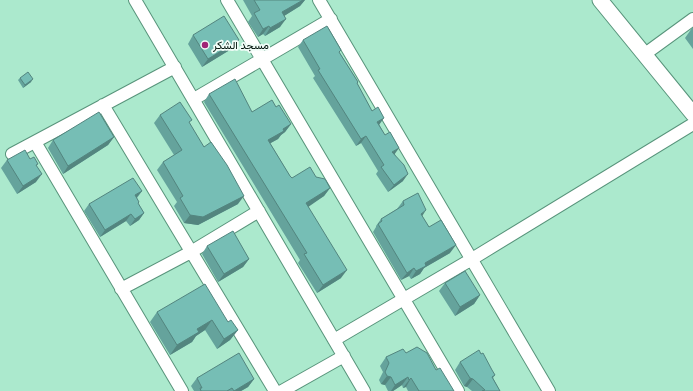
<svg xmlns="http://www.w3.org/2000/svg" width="693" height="391" font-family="'IBM Plex Sans',Vazirmatn,sans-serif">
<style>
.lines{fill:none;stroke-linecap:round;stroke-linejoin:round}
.minor-casing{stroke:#58947b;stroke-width:14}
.tertiary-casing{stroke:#58947b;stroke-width:17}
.minor{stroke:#fff;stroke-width:12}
.tertiary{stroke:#fff;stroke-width:15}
.wall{fill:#65a39c}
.shaded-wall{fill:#53857f}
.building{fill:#76beb5;stroke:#53857f}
.poi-dot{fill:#a12376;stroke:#f1fdf8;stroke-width:1.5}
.labels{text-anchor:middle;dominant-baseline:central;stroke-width:3.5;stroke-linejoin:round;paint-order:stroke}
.poi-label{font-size:11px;fill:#00130b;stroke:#f1fdf8;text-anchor:start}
</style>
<rect width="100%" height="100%" fill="#abe9cd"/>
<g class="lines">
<defs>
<path id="minor" d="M 135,0 L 364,391
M 227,0 L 458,391
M 319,0 L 549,391
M 645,54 L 693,19
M 194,99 L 331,19
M 103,105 L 275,391
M 35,142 L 182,391
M 12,154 L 175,67
M 121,289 L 191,252 L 259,211
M 334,340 L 472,259 L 693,124
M 282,391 L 344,356"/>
<path id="tertiary" d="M 600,0 L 693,114"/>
</defs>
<use href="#minor" class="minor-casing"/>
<use href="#tertiary" class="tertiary-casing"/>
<use href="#minor" class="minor"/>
<use href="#tertiary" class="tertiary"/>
</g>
<path class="wall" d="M 243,0 L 305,0 L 300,6 L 284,16 L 280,27 L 265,36 L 263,34 L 258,37 L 248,22 L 252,16 Z
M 692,28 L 693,28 L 693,49 L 685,38 Z
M 193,35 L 233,48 L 202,67 L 188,44 Z
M 303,40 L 340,53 L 358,82 L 357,83 L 395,154 L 403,181 L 388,192 L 376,174 L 378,171 L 361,143 L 356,146 L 313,78 L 315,76 L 298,47 Z
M 20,78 L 31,82 L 23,88 L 18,80 Z
M 209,94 L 252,112 L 291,124 L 285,132 L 281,135 L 278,139 L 270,143 L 290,176 L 292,178 L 316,177 L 330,188 L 324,196 L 308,206 L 341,278 L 317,293 L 298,263 L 300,260 L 204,102 Z
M 160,115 L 189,123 L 238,204 L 198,225 L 184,223 L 174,206 L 177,202 L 157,170 L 163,162 L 174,155 L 154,123 Z
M 114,137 L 108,145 L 63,174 L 48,148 L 53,140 Z
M 30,159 L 37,166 L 36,182 L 17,194 L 1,168 L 7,160 Z
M 142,191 L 137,198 L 138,204 L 144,213 L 139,220 L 130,226 L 126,221 L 100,237 L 84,211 L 89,204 Z
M 403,201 L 422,216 L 429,227 L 450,253 L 424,268 L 420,274 L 411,279 L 409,276 L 401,280 L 373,232 L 376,227 L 376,226 L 381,219 L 397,209 Z
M 207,246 L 249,259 L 243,267 L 218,282 L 202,254 Z
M 445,283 L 480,295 L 474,304 L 455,316 L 439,291 Z
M 157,312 L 228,322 L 238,330 L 230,340 L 217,349 L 205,330 L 196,336 L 192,342 L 170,355 L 150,322 Z
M 406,353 L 436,370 L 454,391 L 408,391 L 406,387 L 403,388 L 402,385 L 393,391 L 388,391 L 385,385 L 381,384 L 379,380 L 383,372 L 380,366 L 386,357 Z
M 460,362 L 495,375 L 493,378 L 500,391 L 472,391 L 467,387 L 464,386 L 455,370 Z
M 197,378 L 254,379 L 248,387 L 241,391 L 194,391 L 191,386 Z"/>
<path class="shaded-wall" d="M 303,0 L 305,0 L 300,6 L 276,21 L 282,12 Z
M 286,19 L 280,27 L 265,36 L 270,28 Z
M 269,26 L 263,34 L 258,37 L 263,29 Z
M 239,40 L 233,48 L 202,67 L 208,59 Z
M 33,79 L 31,82 L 23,88 L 25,85 Z
M 384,118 L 379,125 L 377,122 Z
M 291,124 L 285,132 L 281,135 L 278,139 L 262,148 L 268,140 L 283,129 Z
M 366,136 L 361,143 L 356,146 L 361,139 Z
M 114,137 L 108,145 L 63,174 L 68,166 Z
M 399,148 L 394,155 L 392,152 Z
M 42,174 L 36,182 L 17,194 L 23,186 Z
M 408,174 L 403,181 L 388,192 L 394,185 Z
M 330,188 L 324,196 L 301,212 L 306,203 Z
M 142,191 L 136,198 L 135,195 Z
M 244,196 L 238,204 L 198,225 L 184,223 L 190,215 Z
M 426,210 L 421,218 L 421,214 Z
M 144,213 L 139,220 L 130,226 L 135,219 Z
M 131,214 L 126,221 L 100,237 L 105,230 Z
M 456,245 L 450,253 L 424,268 L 420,274 L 411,279 L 416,271 L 425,263 Z
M 249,259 L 243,267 L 218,282 L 224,274 Z
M 414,268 L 409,276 L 401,280 L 407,273 Z
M 347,270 L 341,278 L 317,293 L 323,285 Z
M 480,295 L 474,304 L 455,316 L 460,307 Z
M 212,320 L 205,330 L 196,336 L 192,342 L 170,355 L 177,345 L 197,329 Z
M 238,330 L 230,340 L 217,349 L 224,339 Z
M 387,376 L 391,377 L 385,385 L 381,384 Z
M 408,377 L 402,385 L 393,391 L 391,391 L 395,385 Z
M 411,378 L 406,387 L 403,388 L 409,380 Z
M 470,378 L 473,379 L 467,387 L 464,386 Z
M 254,379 L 248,387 L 241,391 L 234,391 Z"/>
<path class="building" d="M 254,0 L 303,0 L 282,12 L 286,19 L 270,28 L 269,26 L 263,29 L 254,13 L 260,10 Z
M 224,16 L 239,40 L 208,59 L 193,35 Z
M 327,26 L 341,50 L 339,52 L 358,82 L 357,83 L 372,111 L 378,107 L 384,118 L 377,122 L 385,135 L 390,132 L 399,148 L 392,152 L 404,165 L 408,174 L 394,185 L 381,167 L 384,165 L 366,136 L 361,139 L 318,70 L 320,69 L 303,40 Z
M 28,72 L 33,79 L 25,85 L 20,78 Z
M 235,79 L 252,112 L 272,100 L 276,107 L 279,105 L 291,124 L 283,129 L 284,131 L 268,140 L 290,176 L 292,178 L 310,167 L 316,177 L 325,179 L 330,188 L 306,203 L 347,270 L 323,285 L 304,254 L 307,253 L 209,94 Z
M 180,102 L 192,120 L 189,122 L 204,147 L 211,142 L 227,165 L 244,196 L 203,217 L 190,215 L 180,198 L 183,196 L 163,162 L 182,150 L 160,115 Z
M 99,112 L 114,137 L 68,166 L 53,140 Z
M 25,150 L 30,159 L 34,157 L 38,164 L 36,165 L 42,174 L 23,186 L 7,160 Z
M 133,178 L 142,191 L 135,195 L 139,202 L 138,203 L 144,213 L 135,219 L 131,214 L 105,230 L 89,204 Z
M 418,193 L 426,210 L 421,214 L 429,227 L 441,220 L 456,245 L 425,263 L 426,266 L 416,271 L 414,268 L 407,273 L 378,224 L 382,221 L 381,219 L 404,205 L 403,201 Z
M 233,231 L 249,259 L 224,274 L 207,246 Z
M 465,271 L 480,295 L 460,307 L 445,283 Z
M 205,284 L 228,322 L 231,320 L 238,330 L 224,339 L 212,320 L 197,329 L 199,332 L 177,345 L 157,312 Z
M 417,347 L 427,353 L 436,370 L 440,368 L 454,391 L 419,391 L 411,378 L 409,380 L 408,377 L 395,385 L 391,377 L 387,376 L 385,372 L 389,363 L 386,357 L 403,349 L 406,353 Z
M 479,350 L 481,354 L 483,353 L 492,370 L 495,375 L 492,377 L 500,391 L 482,391 L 485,390 L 473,379 L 470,378 L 460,362 Z
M 239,353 L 254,379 L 234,391 L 232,388 L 227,391 L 201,391 L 200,388 L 202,388 L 197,378 Z"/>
<circle class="poi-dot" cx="205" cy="45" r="4"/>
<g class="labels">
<g class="poi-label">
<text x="213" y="45">مسجد الشكر</text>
</g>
</g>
</svg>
